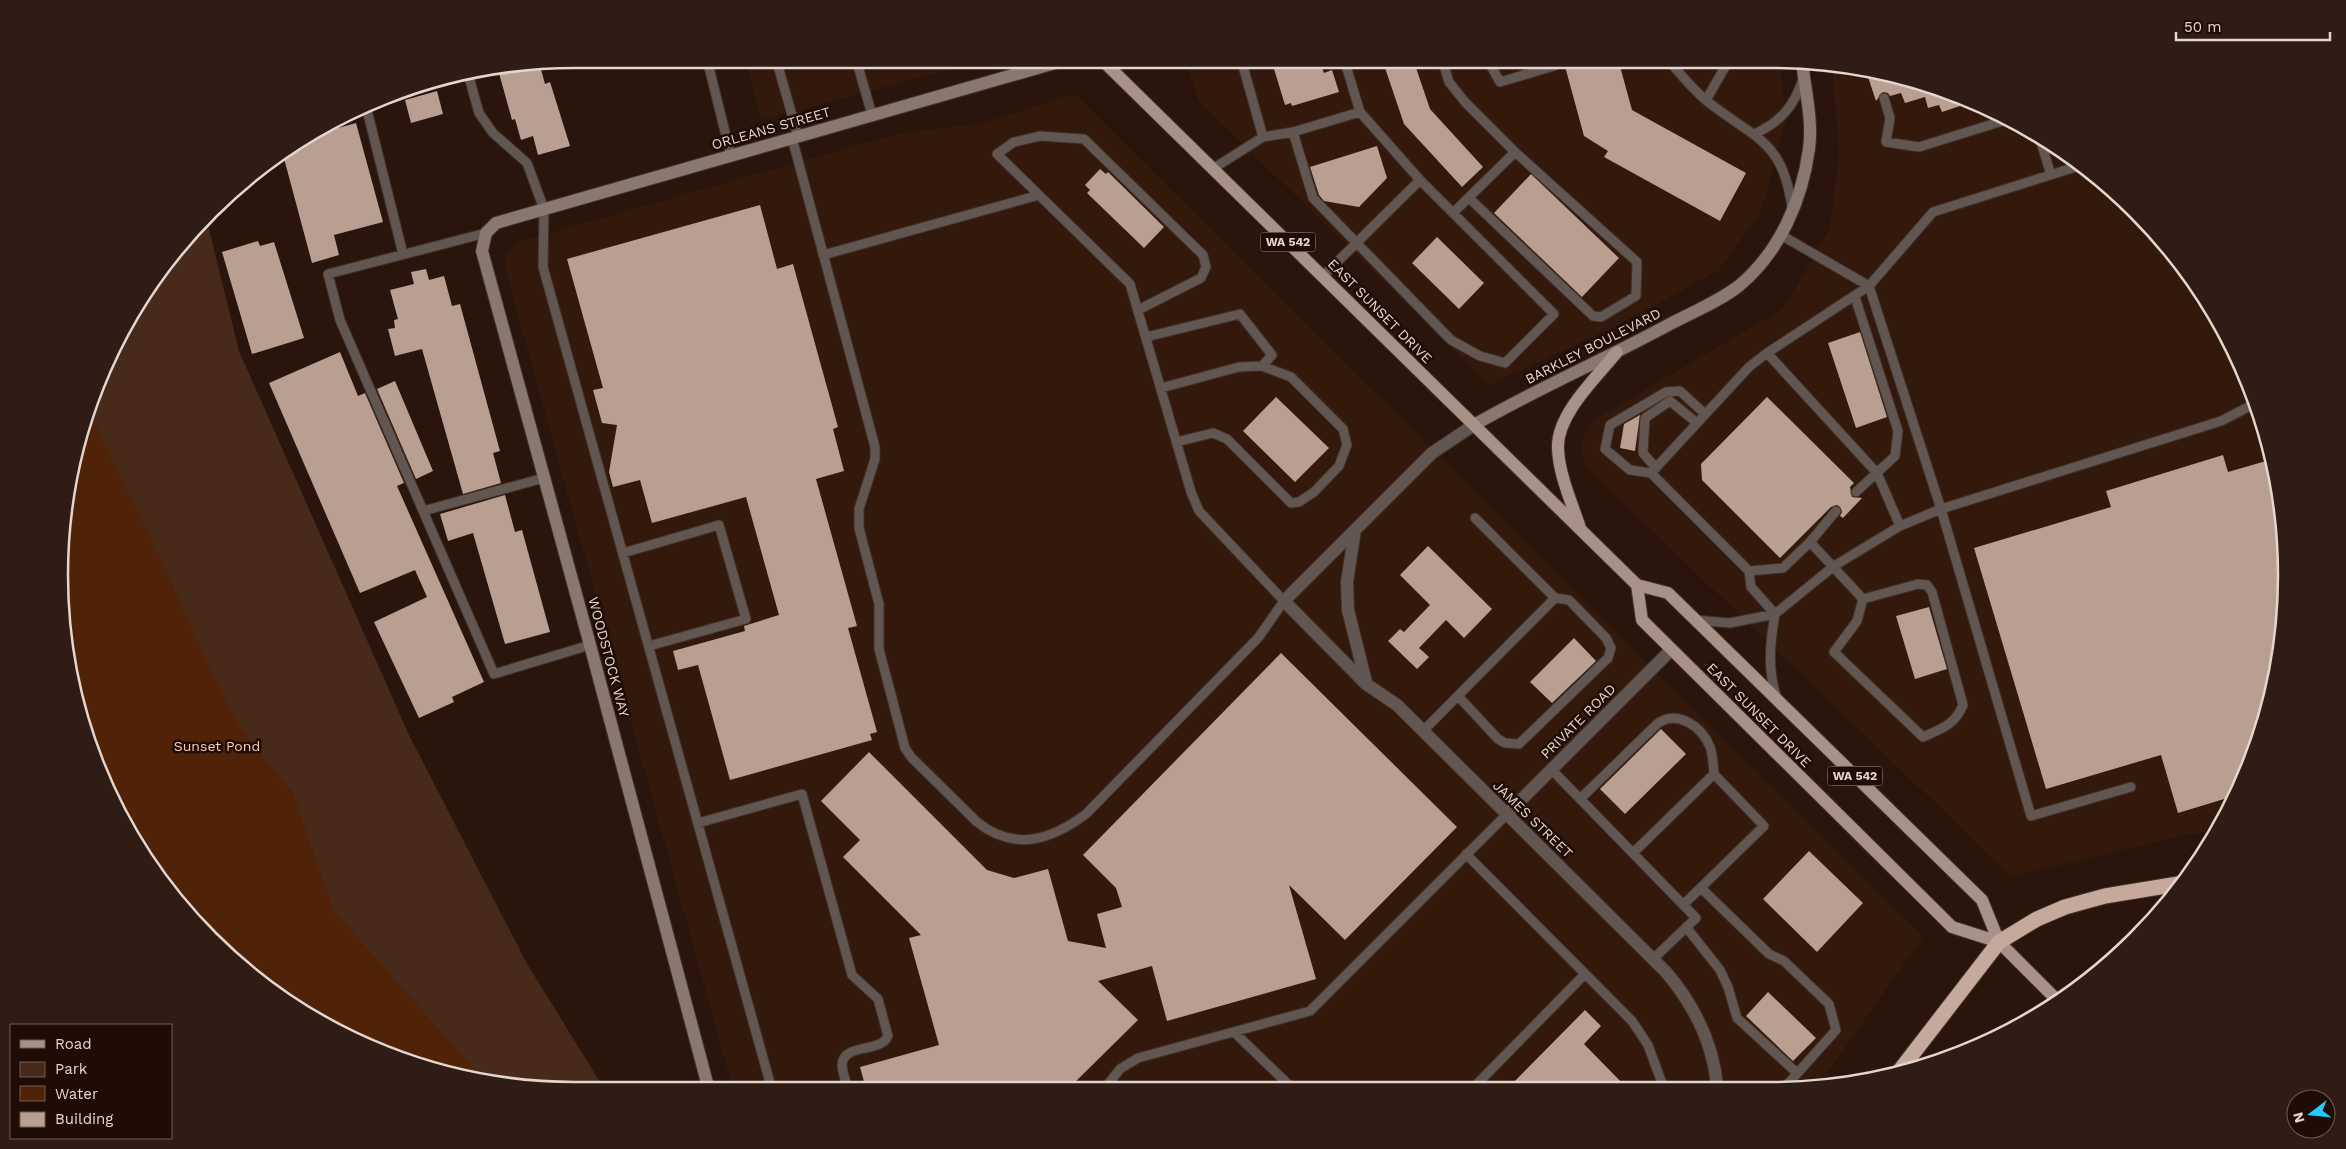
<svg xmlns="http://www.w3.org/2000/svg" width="2346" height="1149" font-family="'Work Sans',sans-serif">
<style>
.built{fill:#32190b}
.green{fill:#482a1b}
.water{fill:#502207}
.building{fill:#b99f92}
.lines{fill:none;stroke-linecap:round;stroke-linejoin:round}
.service-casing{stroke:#433026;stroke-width:11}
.minor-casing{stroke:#433026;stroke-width:14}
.tertiary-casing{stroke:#433026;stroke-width:14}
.secondary-casing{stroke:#433026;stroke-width:14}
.primary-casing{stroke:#433026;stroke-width:14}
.motorway-casing{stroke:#433026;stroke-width:17}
.service{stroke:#615651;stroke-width:9}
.minor{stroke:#615651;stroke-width:12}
.tertiary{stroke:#615651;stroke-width:12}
.secondary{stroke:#89786f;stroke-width:12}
.primary{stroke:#a89287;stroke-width:12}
.motorway{stroke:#c5a99c;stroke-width:15}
.labels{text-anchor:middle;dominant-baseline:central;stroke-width:5;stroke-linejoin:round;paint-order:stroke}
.shield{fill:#1f0c04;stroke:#a99992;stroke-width:1}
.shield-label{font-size:12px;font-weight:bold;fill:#e4d6cf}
.street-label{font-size:14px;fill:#e4d6cf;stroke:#1f0c04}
.park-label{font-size:14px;fill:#fdccb4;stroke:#1f0c04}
.rim{fill:none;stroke:#e4d6cf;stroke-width:2.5}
</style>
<rect width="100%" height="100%" fill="#29150b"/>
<path class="built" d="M 745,59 L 982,59 L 979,62 L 761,120 Z
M 1196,59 L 1779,59 L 1786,119 L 1761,212 L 1718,271 L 1618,325 L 1489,385 L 1198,100 L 1189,70 Z
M 1832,65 L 1872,69 L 1969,98 L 2058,146 L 2136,210 L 2200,288 L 2248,377 L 2277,474 L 2287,575 L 2277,675 L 2248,772 L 2214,832 L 2183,835 L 2012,877 L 1590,471 L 1585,463 L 1582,453 L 1582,440 L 1592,421 L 1784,308 L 1830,228 L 1839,153 Z
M 1075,94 L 1923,937 L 1818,1086 L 733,1090 L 505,269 L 507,253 L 515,243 L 900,133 L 981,123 Z"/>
<path class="green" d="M 206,217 L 239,351 L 409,735 L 526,962 L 605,1090 L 574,1090 L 474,1080 L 377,1051 L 288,1003 L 234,962 L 165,888 L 112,803 L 86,740 L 63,642 L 59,574 L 69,474 L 98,377 L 128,316 L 187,234 Z"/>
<path class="water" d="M 88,410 L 161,559 L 205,658 L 239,726 L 293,793 L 333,910 L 486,1082 L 474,1080 L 377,1051 L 288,1003 L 234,962 L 165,888 L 112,803 L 86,740 L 63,642 L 59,574 L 69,474 Z"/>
<path class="building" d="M 1271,59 L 1319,59 L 1324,73 L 1332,70 L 1339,92 L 1292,106 L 1291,103 L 1285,105 Z
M 1382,59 L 1413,59 L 1430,109 L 1483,167 L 1462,187 L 1404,124 Z
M 1563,59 L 1618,59 L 1632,110 L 1746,173 L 1720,221 L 1604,157 L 1608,151 L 1584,136 Z
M 539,62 L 545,84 L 550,82 L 570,146 L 538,155 L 533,136 L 521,140 L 515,119 L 512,120 L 497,66 Z
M 1865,68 L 1896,76 L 1975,101 L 1942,112 L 1939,105 L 1928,108 L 1925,97 L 1905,103 L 1901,93 L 1890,96 L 1888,93 L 1883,92 L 1876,101 Z
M 437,91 L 443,114 L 411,123 L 405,100 Z
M 356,123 L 383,222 L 334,235 L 339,255 L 312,263 L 282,151 L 315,129 L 317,134 Z
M 1377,146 L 1387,178 L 1359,207 L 1324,201 L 1319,195 L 1310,167 Z
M 1100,169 L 1106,174 L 1108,172 L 1164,227 L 1144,248 L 1087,193 L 1090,190 L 1085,185 Z
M 1531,174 L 1619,258 L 1582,297 L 1494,213 Z
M 760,205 L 777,269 L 793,264 L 838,427 L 833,429 L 844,471 L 816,479 L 857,626 L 848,628 L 877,732 L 870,734 L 872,740 L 730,780 L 698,665 L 678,670 L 673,651 L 745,631 L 744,626 L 779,615 L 746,497 L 652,523 L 640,480 L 613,487 L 609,472 L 617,425 L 602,423 L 593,390 L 603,388 L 567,259 Z
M 1437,237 L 1484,283 L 1459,309 L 1412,263 Z
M 258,241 L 260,246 L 274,242 L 304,338 L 252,354 L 222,252 Z
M 426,269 L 429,280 L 444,276 L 452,306 L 460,304 L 500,451 L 493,453 L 501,483 L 463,494 L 422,349 L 395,356 L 388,329 L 395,328 L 394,320 L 398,319 L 390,290 L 414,284 L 411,272 Z
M 1860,332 L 1887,417 L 1856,428 L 1828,343 Z
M 340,352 L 358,396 L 365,393 L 404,483 L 397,486 L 484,682 L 452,697 L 454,702 L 419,718 L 374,622 L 427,597 L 415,570 L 360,593 L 269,383 Z
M 395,381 L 433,471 L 416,479 L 377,389 Z
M 1276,397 L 1329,448 L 1295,482 L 1243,431 Z
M 1767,397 L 1854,483 L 1850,487 L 1852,497 L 1862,498 L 1843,518 L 1840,516 L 1842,512 L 1840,507 L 1837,505 L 1831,507 L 1780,558 L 1702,480 L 1701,464 Z
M 1640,415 L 1635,451 L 1620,448 L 1624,424 Z
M 2223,455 L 2228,472 L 2273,459 L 2277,474 L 2287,575 L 2277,675 L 2248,772 L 2234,796 L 2178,813 L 2161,755 L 2046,789 L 1974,548 L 2111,507 L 2106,491 Z
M 505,495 L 515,532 L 522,530 L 550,632 L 505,644 L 473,533 L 448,541 L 440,514 Z
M 1428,546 L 1492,609 L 1464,638 L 1446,620 L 1419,648 L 1429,657 L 1417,669 L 1388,641 L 1400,629 L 1404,632 L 1430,605 L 1400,575 Z
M 1929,607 L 1947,669 L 1915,679 L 1896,616 Z
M 1574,638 L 1596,661 L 1552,703 L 1530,682 Z
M 1281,653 L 1457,827 L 1345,940 L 1289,885 L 1316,979 L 1167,1021 L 1152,966 L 1098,981 L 1138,1020 L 1068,1089 L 866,1089 L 860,1067 L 939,1045 L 909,938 L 921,935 L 843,857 L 860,840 L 821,801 L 869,752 L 987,870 L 1014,878 L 1048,869 L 1068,941 L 1106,948 L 1097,914 L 1122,907 L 1116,888 L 1083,855 Z
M 1661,729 L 1686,754 L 1625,814 L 1600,789 Z
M 1809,851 L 1863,903 L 1817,952 L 1763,899 Z
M 1768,992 L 1816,1038 L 1793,1061 L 1746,1016 Z
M 1585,1010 L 1601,1026 L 1584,1044 L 1626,1087 L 1509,1087 Z"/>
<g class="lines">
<defs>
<path id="service" d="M 707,59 L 731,156
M 776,59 L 798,136
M 856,59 L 872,115
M 1442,59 L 1449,82 L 1465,102 L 1515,152 L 1453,213
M 1487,59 L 1500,82 L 1554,66
M 1667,59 C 1680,73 1692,89 1707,101 C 1754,139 1783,139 1792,208
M 467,70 L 479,113 L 493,133 L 527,163 L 544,209 L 543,267 L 772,1090
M 1884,98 L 1890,118 L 1886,142 L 1919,147 L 2009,119
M 1706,100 L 1725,67 L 1724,59
M 366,106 L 403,254
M 1293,132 L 1313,198 L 1451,340 L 1480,356 L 1505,363 L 1554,314 L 1420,180
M 1754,134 C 1781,122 1794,106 1803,79
M 2039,136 L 2051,175
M 1263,137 L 1293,132 L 1360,112
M 792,138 L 875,447 L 875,459 L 859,509 L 859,528 L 879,604 L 879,649 L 905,748 L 911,757 L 977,822 C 1015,852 1051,840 1086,814 L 1258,638 L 1284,601 L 1199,511 L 1191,492 L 1130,284 L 997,154 L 1014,142 L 1040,136 L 1084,139 L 1203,255 L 1206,267 L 1201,278 L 1138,310
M 1214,168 L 1263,137 L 1241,59
M 1469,198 L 1593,316 L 1601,317 L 1636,296 L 1637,262 L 1515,152
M 486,233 L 328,274 L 340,320 L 494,674 L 590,645
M 1781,235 L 1869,286 L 1941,509 L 2031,816 L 2131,787
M 823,255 L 1039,195
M 1323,276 L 1420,180 L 1360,112 L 1344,59
M 1855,297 L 1898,431 L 1895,456 L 1856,492
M 1146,337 L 1240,314 L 1272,355 L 1262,366 L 1239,367 L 1161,388
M 1767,353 L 1877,473 L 1900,526
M 1176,442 L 1213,433 L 1227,439 L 1291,503 L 1299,502 L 1314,492 L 1339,466 L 1347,445 L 1343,429 L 1291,377 L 1262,366
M 1656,468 L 1643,453 L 1645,418 L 1670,401 L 1697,423
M 1651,473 L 1630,470 L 1605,449 L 1610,425 L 1666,392 L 1680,391 L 1705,414
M 423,511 L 544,478
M 1810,542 L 1836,511
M 623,553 L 719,525 L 746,619 L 649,646
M 1749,571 L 1783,568 L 1810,542 L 1863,599
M 1918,584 L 1927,585 L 1932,592 L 1963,705 C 1955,725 1941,729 1923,737 L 1834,652 L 1857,621 L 1863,599 Z
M 1695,620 L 1730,623 L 1775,614 L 1834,566 L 1900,526 L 1941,509 L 2221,421 L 2256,403
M 1458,696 L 1498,739 L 1505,743 L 1519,744 L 1608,658 L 1611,648 L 1606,638 L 1569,600 L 1555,598
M 1777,698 C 1767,670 1770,643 1775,614 L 1751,587 L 1749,571 L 1651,473 L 1749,367 L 1767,353 L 1869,286 L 1933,212 L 2082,165
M 1423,731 L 1555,598 L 1475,518
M 1551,769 L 1696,918 L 1653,959
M 1580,799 L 1657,724 C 1676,709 1702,726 1710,747 C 1713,755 1713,765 1714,774
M 698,823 L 802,794 L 852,975 L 878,999 L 888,1036 C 880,1054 842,1042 842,1066 C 843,1074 846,1082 848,1089
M 1633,853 L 1714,774 L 1764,826 L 1683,905
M 1466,854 L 1632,1021 L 1648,1045 L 1663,1086
M 1701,888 L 1769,954 L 1784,961 L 1829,1004 L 1836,1030 L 1786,1086
M 1686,927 L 1720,970 L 1728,987 L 1737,1018 L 1797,1073
M 1234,1032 L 1292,1088
M 1474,1087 L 1585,974
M 1105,1088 L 1120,1069 L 1138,1058 L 1310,1011 L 1507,814"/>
<path id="minor" d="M 1507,814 L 1671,650"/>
<path id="tertiary" d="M 1474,425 L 1432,453 L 1284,601 L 1366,684 L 1397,705 L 1666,972 C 1694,1005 1713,1042 1717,1086
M 1355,530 L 1347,582 L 1348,610 L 1366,682"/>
<path id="secondary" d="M 1474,425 C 1538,388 1606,359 1670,324 C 1693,312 1720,301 1740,285 C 1780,251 1802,200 1809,149 C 1813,121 1805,89 1802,62
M 709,1090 L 590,645 L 482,251 L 486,233 L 496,223 L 1069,59"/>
<path id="primary" d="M 1101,59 L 1637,585 L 1668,593 L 1982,900 L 1999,942 L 2057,1000
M 1580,528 C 1572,503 1559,475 1558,449 C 1556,415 1596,378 1617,352
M 1637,585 L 1642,620 L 1946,921 L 1952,927 L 1999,942"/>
<path id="motorway" d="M 1901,1069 L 1999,942 L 2037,919 L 2065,907 L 2105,896 L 2184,883"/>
</defs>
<use href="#service" class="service-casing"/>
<use href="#minor" class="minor-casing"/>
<use href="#tertiary" class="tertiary-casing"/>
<use href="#secondary" class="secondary-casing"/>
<use href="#primary" class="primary-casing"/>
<use href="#motorway" class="motorway-casing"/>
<use href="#service" class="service"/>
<use href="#minor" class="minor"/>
<use href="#tertiary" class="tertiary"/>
<use href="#secondary" class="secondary"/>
<use href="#primary" class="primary"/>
<use href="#motorway" class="motorway"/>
</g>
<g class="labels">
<g class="shield">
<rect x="1260.5" y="232.5" width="55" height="19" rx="4"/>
<rect x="1827.5" y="766.5" width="55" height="19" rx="4"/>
</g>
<g class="shield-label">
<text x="1288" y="242">WA 542</text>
<text x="1855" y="776">WA 542</text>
</g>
<g class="street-label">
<text transform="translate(771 128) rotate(-16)">ORLEANS STREET</text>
<text transform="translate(1380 311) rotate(45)">EAST SUNSET DRIVE</text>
<text transform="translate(1593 346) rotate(-27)">BARKLEY BOULEVARD</text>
<text transform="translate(609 657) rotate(75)">WOODSTOCK WAY</text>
<text transform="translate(1759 715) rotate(45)">EAST SUNSET DRIVE</text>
<text transform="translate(1578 721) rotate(-45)">PRIVATE ROAD</text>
<text transform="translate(1533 819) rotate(44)">JAMES STREET</text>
</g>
<g class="park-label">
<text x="217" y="746">Sunset Pond</text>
</g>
</g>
<path d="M0 0H2346V1149H0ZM575 68H1771A507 507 0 0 1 2278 575V575A507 507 0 0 1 1771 1082H575A507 507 0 0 1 68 575V575A507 507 0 0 1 575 68Z" fill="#2f1c14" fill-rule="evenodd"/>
<path class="rim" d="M575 68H1771A507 507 0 0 1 2278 575V575A507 507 0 0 1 1771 1082H575A507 507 0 0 1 68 575V575A507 507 0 0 1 575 68Z"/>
<rect x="10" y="1024" width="162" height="115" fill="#1f0c04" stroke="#6e5d55"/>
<rect x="20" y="1040" width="25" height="8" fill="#a89287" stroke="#6e5d55"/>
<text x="55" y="1049" font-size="15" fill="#e4d6cf">Road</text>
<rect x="20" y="1062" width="25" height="15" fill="#482a1b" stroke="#6e5d55"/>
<text x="55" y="1074" font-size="15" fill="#e4d6cf">Park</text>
<rect x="20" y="1086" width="25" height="15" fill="#502207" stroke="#6e5d55"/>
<text x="55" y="1099" font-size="15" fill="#e4d6cf">Water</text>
<rect x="20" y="1112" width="25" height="15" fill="#b99f92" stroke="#6e5d55"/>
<text x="55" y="1124" font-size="15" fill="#e4d6cf">Building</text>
<g transform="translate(2311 1114) rotate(254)"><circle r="24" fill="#1f0c04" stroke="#6e5d55"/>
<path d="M0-4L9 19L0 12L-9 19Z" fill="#27c8ff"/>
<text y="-8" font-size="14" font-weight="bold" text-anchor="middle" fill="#e4d6cf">N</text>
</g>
<path d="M2176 32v8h154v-8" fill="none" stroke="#e4d6cf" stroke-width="2.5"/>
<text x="2184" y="32" font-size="15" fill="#e4d6cf" stroke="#1f0c04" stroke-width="4" paint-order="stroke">50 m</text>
</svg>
